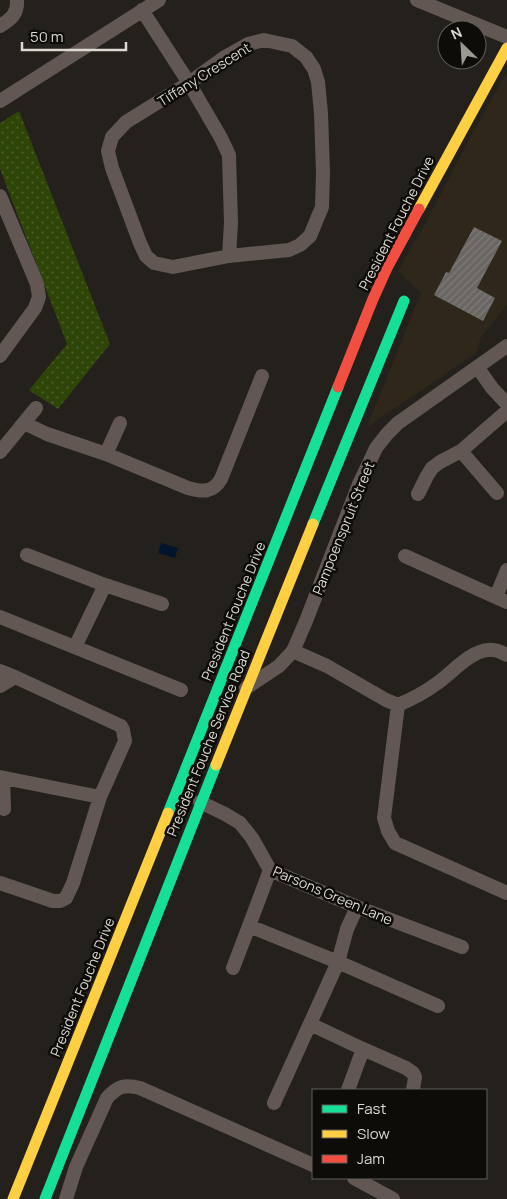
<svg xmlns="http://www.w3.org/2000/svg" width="507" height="1199" font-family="Manrope,sans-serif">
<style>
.built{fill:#2f271a}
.grass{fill:url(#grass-dots)}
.water{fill:#03152d}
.building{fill:url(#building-hatch)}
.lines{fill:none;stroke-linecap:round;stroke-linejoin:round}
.street{stroke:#625753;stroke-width:14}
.fast{stroke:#16e098;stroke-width:11}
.slow{stroke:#ffcf43;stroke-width:11}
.jam{stroke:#f24e42;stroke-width:11}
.labels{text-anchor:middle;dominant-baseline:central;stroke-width:5;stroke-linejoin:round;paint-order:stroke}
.street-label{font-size:14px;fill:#dcd9d3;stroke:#0e0c08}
</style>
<defs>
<pattern id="grass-dots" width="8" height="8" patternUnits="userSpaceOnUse" patternTransform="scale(1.25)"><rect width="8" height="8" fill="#2e4508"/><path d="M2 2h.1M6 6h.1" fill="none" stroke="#4c5f2b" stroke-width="1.8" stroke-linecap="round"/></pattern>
<pattern id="building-hatch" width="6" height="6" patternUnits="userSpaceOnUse" patternTransform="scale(1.25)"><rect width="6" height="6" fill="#6a6663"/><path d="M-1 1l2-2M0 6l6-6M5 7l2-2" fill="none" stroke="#7f7b78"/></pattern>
</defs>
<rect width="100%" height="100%" fill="#24211c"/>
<path class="built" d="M 507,74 L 507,305 L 481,337 L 476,353 L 367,427 L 421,293 L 398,271 L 424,226 L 476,127 L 504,77 Z"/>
<path class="grass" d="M 19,111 L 110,344 L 58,409 L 29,390 L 67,344 L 0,169 L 0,123 Z"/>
<path class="water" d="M 161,543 L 178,548 L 175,558 L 158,553 Z"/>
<path class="building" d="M 474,227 L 502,241 L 477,288 L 495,298 L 483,321 L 434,295 L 446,272 L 449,273 Z"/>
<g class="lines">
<path class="street" d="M 417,0 L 507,37
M 142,10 L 189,83 L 221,138 L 229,155 L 231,223 L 229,256
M 0,26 C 11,19 18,14 17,0
M 264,40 L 292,46 L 306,57 L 314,69 L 318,82 L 321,113 L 323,173 L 322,207 L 310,236 L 300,245 L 289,250 L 229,256 L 173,267 L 154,263 L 146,256 L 140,243 L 112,168 L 108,151 L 112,137 L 126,122 L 189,83 L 225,57 L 248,44 Z
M 0,101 L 159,0
M 0,196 L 37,284 L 39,297 L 35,308 L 0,356
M 478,368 L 492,388 L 507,404
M 24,423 L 47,434 L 106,454 L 188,488 C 202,492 213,493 221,479 L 262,376
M 461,451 L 497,493
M 0,452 L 36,408
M 106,454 L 120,423
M 418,494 L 427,476 L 432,468 L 440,462 L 461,451 L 507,411
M 27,555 L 105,585 L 162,604
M 405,556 L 507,602
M 496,597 L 507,570
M 0,617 L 181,690
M 75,647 L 105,585
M 293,651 L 327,666 L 386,700 L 398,705 C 412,699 424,693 436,684 C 451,674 470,651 488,650 C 495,649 501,652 507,655
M 0,671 L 15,677 L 121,726 L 123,730 L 125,741 L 100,797 L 73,883 L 66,898 L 60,901 L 53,901 L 0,883
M 0,686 L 15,677
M 246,688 L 279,666 L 293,651 L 306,621 L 359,484 L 370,461 L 376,448 L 387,434 L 398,423 L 507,346
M 398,705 L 384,818 L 388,831 L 395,843 L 507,893
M 0,777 L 100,797
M 3,778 L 4,809
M 200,802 L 225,814 L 240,823 L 252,838 L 270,870 L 357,907 L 462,947
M 270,870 L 249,926 L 338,962 L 438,1006
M 233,968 L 249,926
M 310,1024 L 363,1049 L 406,1068 L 413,1073 L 415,1077 L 413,1090
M 348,1090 L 363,1049
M 274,1103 L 338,962 L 347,929 L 357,907
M 354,1178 L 393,1199
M 66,1199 L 76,1167 L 107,1098 C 118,1086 125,1084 140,1088 L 313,1165"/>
<path class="fast" d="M 313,524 L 404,301
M 168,813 L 338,387
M 45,1199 L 216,765"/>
<path class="slow" d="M 419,209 L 507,48
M 216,765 L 313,524
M 13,1199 L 168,813"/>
<path class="jam" d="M 338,387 L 373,299 L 387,268 L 419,209"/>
</g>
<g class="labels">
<g class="street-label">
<text transform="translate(204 74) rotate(-32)">Tiffany Crescent</text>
<text transform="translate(396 223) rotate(-63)">President Fouche Drive</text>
<text transform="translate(343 528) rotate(-68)">Pampoenspruit Street</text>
<text transform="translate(233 611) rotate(-68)">President Fouche Drive</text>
<text transform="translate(208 743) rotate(-68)">President Fouche Service Road</text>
<text transform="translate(333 895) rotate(23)">Parsons Green Lane</text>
<text transform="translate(82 987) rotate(-68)">President Fouche Drive</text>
</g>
</g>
<rect x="312" y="1089" width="175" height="90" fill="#0e0c08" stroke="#605e59"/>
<rect x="322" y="1105" width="25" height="8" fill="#16e098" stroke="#605e59"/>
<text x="357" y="1114" font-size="15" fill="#dcd9d3">Fast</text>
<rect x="322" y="1130" width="25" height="8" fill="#ffcf43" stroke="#605e59"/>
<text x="357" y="1139" font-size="15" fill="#dcd9d3">Slow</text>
<rect x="322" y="1155" width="25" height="8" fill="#f24e42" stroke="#605e59"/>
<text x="357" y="1164" font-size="15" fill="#dcd9d3">Jam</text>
<g transform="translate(462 45) rotate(335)"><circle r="24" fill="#0e0c08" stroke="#605e59"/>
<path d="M0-4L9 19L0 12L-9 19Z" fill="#9c9993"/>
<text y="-8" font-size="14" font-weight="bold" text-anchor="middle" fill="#dcd9d3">N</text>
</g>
<path d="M22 42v8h104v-8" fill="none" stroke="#dcd9d3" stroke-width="2.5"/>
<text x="30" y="42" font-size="15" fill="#dcd9d3" stroke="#0e0c08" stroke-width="4" paint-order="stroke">50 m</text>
</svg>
